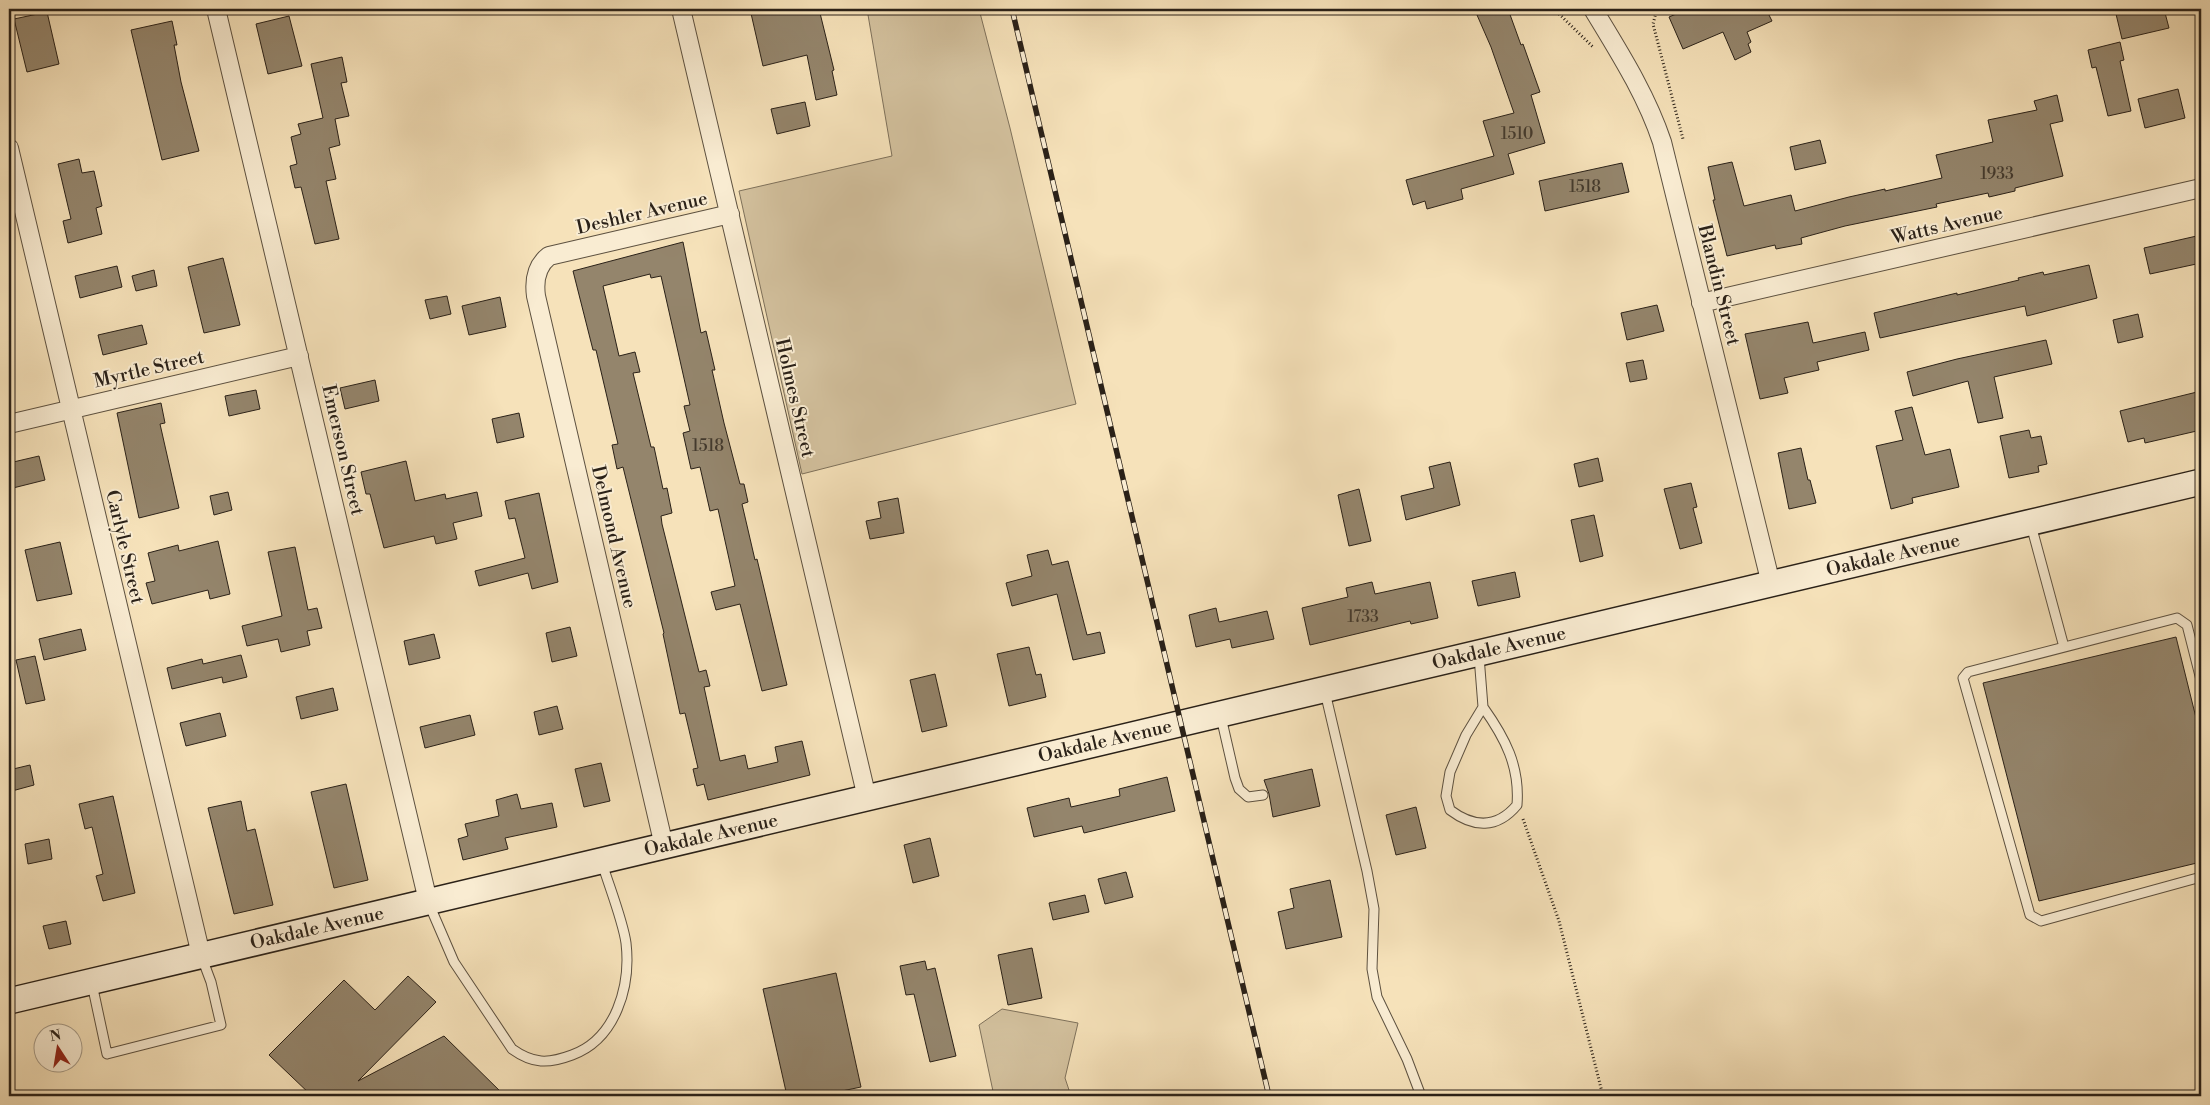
<svg xmlns="http://www.w3.org/2000/svg" width="2210" height="1105" font-family="'Libre Bodoni',serif">
<style>
.green{fill:#d3c19e;stroke:#7e715b}
.building{fill:#94856c;stroke:#2a2118}
.lines{fill:none;stroke-linecap:round;stroke-linejoin:round}
.lane-casing{stroke:#5d5140;stroke-width:11}
.street-casing{stroke:#5d5140;stroke-width:20}
.secondary-casing{stroke:#2a2118;stroke-width:28}
.path{stroke:#2a2118;stroke-width:3;stroke-dasharray:1 2.5;stroke-linecap:butt}
.lane{stroke:#f9ecd2;stroke-width:9}
.street{stroke:#f9ecd2;stroke-width:18}
.secondary{stroke:#f9ecd2;stroke-width:25}
.rail-casing{stroke:#2a2118;stroke-width:5.5}
.rail{stroke:#f9ecd2;stroke-width:4;stroke-dasharray:11;stroke-linecap:butt}
.labels{text-anchor:middle;dominant-baseline:central;stroke-width:4;stroke-linejoin:round;paint-order:stroke}
.number-label{font-size:16px;fill:#443a2d}
.street-label{font-size:19px;fill:#2a2118;stroke:#f9ecd2}
</style>
<rect width="100%" height="100%" fill="#f6e2ba"/>
<filter id="stains"><feTurbulence type="fractalNoise" baseFrequency=".004" numOctaves="4"/><feColorMatrix values="0 0 0 0 .2 0 0 0 0 .09 0 0 0 0 .02 0 0 0 .5 -.17"/></filter>
<radialGradient id="worn" r=".72"><stop offset=".6" stop-color="#630" stop-opacity="0"/><stop offset="1" stop-color="#630" stop-opacity=".3"/></radialGradient>
<path class="green" d="M 867,9 L 979,9 L 1010,128 L 1076,404 L 802,474 L 739,191 L 892,156 Z
M 1002,1009 L 1078,1023 L 1065,1078 L 1071,1096 L 994,1096 L 979,1025 Z"/>
<path class="building" d="M 750,9 L 819,9 L 834,70 L 832,71 L 837,95 L 816,100 L 807,55 L 763,66 Z
M 1495,9 L 1508,9 L 1521,45 L 1523,44 L 1540,92 L 1531,95 L 1545,143 L 1508,154 L 1514,174 L 1461,189 L 1463,199 L 1427,209 L 1425,201 L 1413,205 L 1406,180 L 1494,156 L 1483,121 L 1514,113 L 1491,47 L 1477,15 Z
M 1688,9 L 1766,9 L 1772,21 L 1747,32 L 1751,42 L 1748,44 L 1751,52 L 1735,60 L 1723,32 L 1683,49 L 1669,17 Z
M 2138,9 L 2164,9 L 2169,28 L 2122,39 L 2116,14 Z
M 47,12 L 59,64 L 27,72 L 14,19 Z
M 289,16 L 302,66 L 268,74 L 256,24 Z
M 172,21 L 177,45 L 174,45 L 181,82 L 199,151 L 162,160 L 131,30 Z
M 2120,42 L 2124,60 L 2120,61 L 2131,111 L 2108,116 L 2096,67 L 2092,68 L 2088,50 Z
M 342,57 L 347,82 L 341,83 L 349,116 L 335,119 L 340,145 L 329,148 L 336,179 L 326,181 L 339,239 L 315,244 L 301,187 L 295,188 L 290,166 L 297,164 L 291,137 L 301,134 L 298,124 L 323,118 L 311,64 Z
M 2178,89 L 2185,118 L 2145,128 L 2138,99 Z
M 2057,95 L 2063,121 L 2050,124 L 2063,176 L 2015,188 L 2015,191 L 1989,197 L 1988,193 L 1936,204 L 1937,207 L 1845,226 L 1801,238 L 1802,244 L 1776,249 L 1775,245 L 1727,256 L 1713,200 L 1715,200 L 1708,167 L 1732,162 L 1744,206 L 1791,195 L 1795,211 L 1849,197 L 1885,189 L 1885,191 L 1942,178 L 1936,155 L 1993,142 L 1988,120 L 2037,110 L 2034,101 Z
M 805,102 L 810,126 L 777,134 L 771,109 Z
M 1820,140 L 1826,163 L 1795,170 L 1790,147 Z
M 79,159 L 82,173 L 94,171 L 102,206 L 96,208 L 102,234 L 68,243 L 63,221 L 71,219 L 58,164 Z
M 1622,163 L 1629,192 L 1545,211 L 1539,181 Z
M 2201,235 L 2201,263 L 2150,274 L 2144,248 Z
M 683,242 L 701,333 L 706,331 L 715,370 L 712,370 L 724,423 L 740,484 L 744,484 L 748,502 L 742,504 L 755,560 L 757,559 L 787,685 L 762,691 L 740,604 L 716,610 L 711,592 L 735,586 L 718,509 L 710,511 L 700,467 L 691,469 L 683,433 L 690,431 L 684,406 L 690,405 L 661,276 L 651,278 L 650,274 L 603,286 L 619,356 L 635,352 L 640,372 L 633,373 L 651,447 L 654,447 L 663,489 L 667,488 L 672,513 L 661,516 L 662,524 L 699,672 L 706,670 L 710,686 L 704,687 L 720,761 L 745,755 L 748,769 L 778,762 L 775,747 L 802,741 L 810,775 L 708,800 L 704,784 L 697,786 L 693,769 L 698,768 L 685,713 L 680,714 L 663,634 L 664,633 L 623,467 L 617,469 L 612,445 L 618,444 L 596,350 L 593,350 L 573,271 Z
M 223,258 L 240,325 L 204,333 L 188,267 Z
M 2089,265 L 2097,298 L 2027,316 L 2025,306 L 1880,338 L 1874,313 L 1957,293 L 1957,295 L 2019,280 L 2018,278 L 2043,272 L 2044,275 Z
M 117,266 L 122,287 L 80,298 L 75,276 Z
M 154,270 L 157,286 L 136,291 L 132,276 Z
M 447,296 L 451,314 L 430,319 L 425,300 Z
M 500,297 L 506,327 L 469,335 L 462,306 Z
M 1657,305 L 1664,331 L 1627,340 L 1621,313 Z
M 2138,314 L 2143,337 L 2118,343 L 2113,320 Z
M 1808,322 L 1813,343 L 1865,332 L 1869,350 L 1817,362 L 1819,370 L 1784,378 L 1788,393 L 1760,399 L 1745,334 Z
M 142,325 L 147,344 L 103,355 L 98,335 Z
M 2046,340 L 2052,364 L 1994,377 L 2003,418 L 1978,423 L 1968,381 L 1913,396 L 1907,372 L 1957,359 Z
M 1643,360 L 1647,379 L 1630,382 L 1626,363 Z
M 375,380 L 379,401 L 345,409 L 340,388 Z
M 256,390 L 260,409 L 229,416 L 225,396 Z
M 2201,391 L 2201,430 L 2145,443 L 2144,438 L 2128,442 L 2120,411 Z
M 161,403 L 165,423 L 160,424 L 179,508 L 139,518 L 117,413 Z
M 1912,407 L 1925,455 L 1950,449 L 1959,487 L 1912,498 L 1913,503 L 1891,509 L 1876,446 L 1903,440 L 1895,411 Z
M 519,413 L 524,437 L 497,443 L 492,419 Z
M 2029,430 L 2031,438 L 2041,436 L 2047,464 L 2038,466 L 2039,472 L 2009,478 L 2000,436 Z
M 1801,448 L 1808,480 L 1810,480 L 1816,503 L 1789,509 L 1778,453 Z
M 39,456 L 45,480 L 9,489 L 9,463 Z
M 1598,458 L 1603,481 L 1579,487 L 1574,464 Z
M 406,461 L 415,501 L 445,494 L 446,499 L 477,492 L 482,516 L 453,523 L 457,539 L 436,544 L 434,536 L 384,548 L 370,494 L 366,494 L 361,472 Z
M 1450,462 L 1460,505 L 1406,520 L 1401,496 L 1434,488 L 1429,467 Z
M 1691,483 L 1697,507 L 1693,508 L 1702,543 L 1680,549 L 1664,489 Z
M 1359,489 L 1371,541 L 1349,546 L 1338,495 Z
M 228,492 L 232,510 L 214,515 L 210,496 Z
M 539,493 L 558,582 L 532,589 L 528,573 L 479,586 L 475,571 L 525,558 L 515,518 L 509,519 L 505,501 Z
M 898,498 L 904,533 L 870,539 L 866,521 L 881,518 L 878,502 Z
M 1594,515 L 1603,556 L 1580,562 L 1571,520 Z
M 218,541 L 230,594 L 210,599 L 208,590 L 152,604 L 146,583 L 155,581 L 148,553 L 178,545 L 179,551 Z
M 60,542 L 72,594 L 37,601 L 25,550 Z
M 295,547 L 308,610 L 317,608 L 322,628 L 307,631 L 310,645 L 281,652 L 278,639 L 247,646 L 242,626 L 282,616 L 268,552 Z
M 1048,550 L 1052,565 L 1068,561 L 1087,635 L 1100,632 L 1105,653 L 1073,660 L 1057,594 L 1012,606 L 1006,583 L 1032,576 L 1027,555 Z
M 1515,572 L 1520,597 L 1478,606 L 1472,581 Z
M 1372,582 L 1375,594 L 1430,582 L 1438,618 L 1411,624 L 1410,621 L 1310,645 L 1302,608 L 1348,597 L 1346,588 Z
M 1216,608 L 1219,622 L 1267,611 L 1274,639 L 1232,648 L 1230,639 L 1196,647 L 1189,615 Z
M 570,627 L 577,656 L 552,662 L 546,633 Z
M 81,629 L 86,650 L 44,660 L 39,639 Z
M 434,634 L 440,658 L 409,665 L 404,641 Z
M 2176,637 L 2201,738 L 2201,862 L 2039,901 L 1983,683 Z
M 1029,647 L 1036,675 L 1041,674 L 1046,697 L 1009,706 L 997,654 Z
M 241,655 L 247,677 L 223,683 L 222,677 L 172,689 L 167,668 L 202,659 L 203,664 Z
M 35,656 L 45,700 L 26,704 L 16,660 Z
M 935,674 L 947,726 L 922,732 L 910,680 Z
M 333,688 L 338,710 L 301,719 L 296,697 Z
M 557,706 L 563,729 L 539,735 L 534,712 Z
M 220,713 L 226,736 L 186,746 L 180,723 Z
M 470,715 L 475,735 L 425,748 L 420,727 Z
M 601,763 L 610,801 L 584,807 L 575,769 Z
M 30,765 L 34,785 L 12,791 L 9,770 Z
M 1312,769 L 1320,806 L 1273,817 L 1269,794 L 1264,780 Z
M 1167,777 L 1175,811 L 1084,833 L 1082,826 L 1034,837 L 1027,808 L 1069,798 L 1071,807 L 1120,796 L 1119,789 Z
M 346,784 L 368,880 L 334,888 L 311,792 Z
M 517,794 L 521,809 L 552,803 L 557,827 L 505,838 L 508,849 L 463,860 L 458,839 L 468,836 L 465,824 L 499,816 L 496,800 Z
M 113,796 L 135,893 L 103,901 L 96,876 L 103,874 L 92,827 L 85,829 L 79,804 Z
M 241,801 L 247,831 L 255,829 L 273,905 L 234,914 L 208,808 Z
M 1416,807 L 1426,848 L 1396,855 L 1386,815 Z
M 930,838 L 939,876 L 913,883 L 904,845 Z
M 49,839 L 52,859 L 28,864 L 25,844 Z
M 1126,872 L 1133,897 L 1105,904 L 1098,879 Z
M 1330,880 L 1342,937 L 1286,949 L 1278,912 L 1294,908 L 1290,889 Z
M 1085,895 L 1089,912 L 1053,920 L 1049,903 Z
M 66,921 L 71,944 L 49,949 L 43,926 Z
M 1032,948 L 1042,998 L 1008,1005 L 998,955 Z
M 925,961 L 927,970 L 935,968 L 956,1056 L 930,1062 L 914,994 L 906,995 L 900,966 Z
M 836,973 L 861,1087 L 818,1096 L 787,1096 L 763,989 Z
M 408,976 L 436,1002 L 358,1081 L 444,1036 L 505,1096 L 312,1096 L 269,1055 L 344,980 L 375,1010 Z"/>
<g class="lines">
<defs>
<path id="lane" d="M 2031,525 L 2064,647
M 1479,656 L 1483,707 L 1466,735 L 1450,772 L 1446,796 L 1450,810 C 1474,828 1497,829 1517,805 C 1520,766 1505,738 1483,707
M 2201,680 L 2187,625 L 2177,618 L 1968,672 L 1963,678 L 2030,915 L 2041,921 L 2201,877
M 1325,692 L 1367,871 L 1374,909 L 1372,969 L 1377,997 L 1407,1059 L 1421,1096
M 1221,717 L 1235,778 L 1239,789 L 1248,797 L 1263,795
M 429,904 L 454,962 L 512,1049 C 533,1064 548,1064 572,1055 C 616,1039 631,986 626,943 C 623,921 609,886 602,863
M 92,984 L 107,1054 L 221,1025 L 211,982 L 202,958"/>
<path id="street" d="M 216,9 L 428,901
M 681,9 L 867,798
M 1593,9 C 1619,52 1646,94 1662,142 L 1771,584
M 9,148 L 201,955
M 1701,303 L 2201,188
M 9,424 L 299,356
M 664,846 L 536,296 C 534,281 536,266 549,256 L 730,214"/>
<path id="secondary" d="M 9,1001 L 2201,482"/>
</defs>
<use href="#lane" class="lane-casing"/>
<use href="#street" class="street-casing"/>
<use href="#secondary" class="secondary-casing"/>
<path class="path" d="M 1554,9 L 1593,47
M 1657,9 L 1653,24 L 1683,139
M 1523,819 L 1559,921 L 1603,1096"/>
<use href="#lane" class="lane"/>
<use href="#street" class="street"/>
<use href="#secondary" class="secondary"/>
<defs>
<path id="rail" d="M 1012,9 L 1269,1096"/>
</defs>
<use href="#rail" class="rail-casing"/>
<use href="#rail" class="rail"/>
</g>
<g class="labels">
<g class="number-label">
<text x="1517" y="134">1510</text>
<text x="1997" y="174">1933</text>
<text x="1585" y="187">1518</text>
<text x="708" y="446">1518</text>
<text x="1363" y="617">1733</text>
</g>
<g class="street-label">
<text transform="translate(642 213) rotate(-13)">Deshler Avenue</text>
<text transform="translate(1947 225) rotate(-13)">Watts Avenue</text>
<text transform="translate(1719 285) rotate(76)">Blandin Street</text>
<text transform="translate(149 369) rotate(-13)">Myrtle Street</text>
<text transform="translate(795 398) rotate(77)">Holmes Street</text>
<text transform="translate(343 450) rotate(77)">Emerson Street</text>
<text transform="translate(614 537) rotate(77)">Delmond Avenue</text>
<text transform="translate(125 547) rotate(77)">Carlyle Street</text>
<text transform="translate(1893 555) rotate(-13)">Oakdale Avenue</text>
<text transform="translate(1499 648) rotate(-13)">Oakdale Avenue</text>
<text transform="translate(1105 741) rotate(-13)">Oakdale Avenue</text>
<text transform="translate(711 835) rotate(-13)">Oakdale Avenue</text>
<text transform="translate(317 928) rotate(-13)">Oakdale Avenue</text>
</g>
</g>
<rect width="2210" height="1105" fill="none" stroke="#f6e2ba" stroke-width="30"/>
<rect x="10" y="10" width="2190" height="1085" fill="none" stroke="#2a2118" stroke-width="2.5"/>
<rect x="15" y="15" width="2180" height="1075" fill="none" stroke="#2a2118"/>
<g transform="translate(58 1048) rotate(348)"><circle r="24" fill="#f9ecd2" stroke="#a69b88"/>
<path d="M0-4L9 19L0 12L-9 19Z" fill="#8f2418"/>
<text y="-8" font-size="14" font-weight="bold" text-anchor="middle" fill="#2a2118">N</text>
</g>
<rect width="100%" height="100%" filter="url(#stains)"/>
<rect width="100%" height="100%" fill="url(#worn)"/>
</svg>
